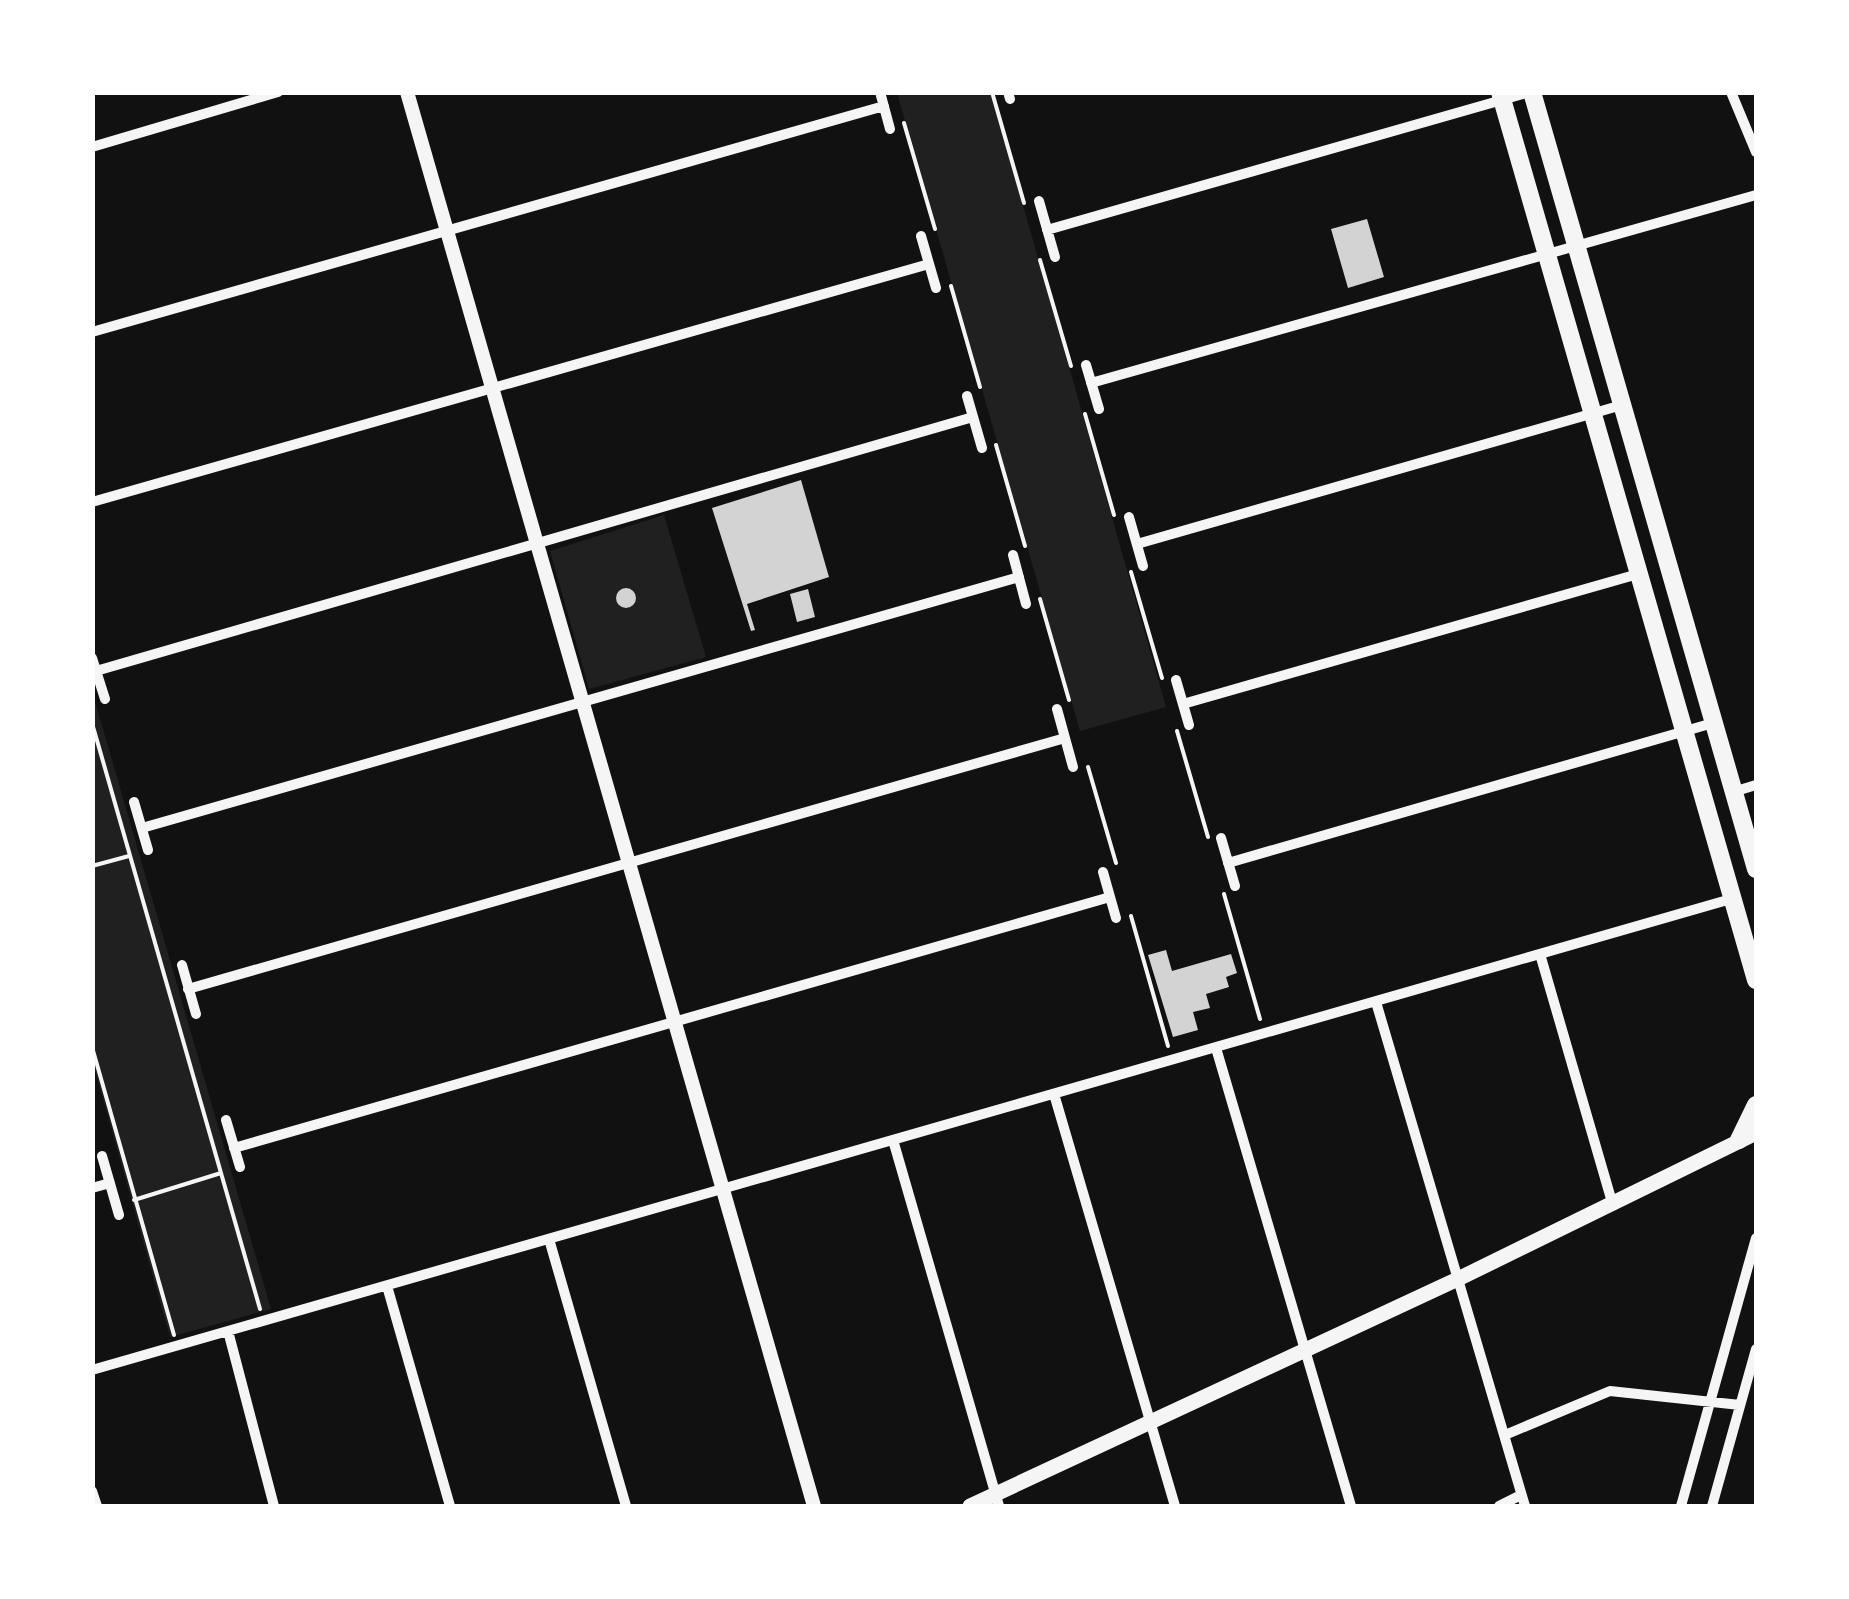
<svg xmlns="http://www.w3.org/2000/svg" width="1849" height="1599" font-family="'Sofia Sans Condensed',sans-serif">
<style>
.green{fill:#202020}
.building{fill:#d3d3d3}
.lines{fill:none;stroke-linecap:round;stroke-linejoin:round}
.path{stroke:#f5f5f5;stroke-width:4}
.minor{stroke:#f5f5f5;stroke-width:10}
.tertiary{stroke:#f5f5f5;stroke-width:14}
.secondary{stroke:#f5f5f5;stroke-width:15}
.primary{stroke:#f5f5f5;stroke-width:18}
</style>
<rect width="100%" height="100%" fill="#111"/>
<path class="green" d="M 897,93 L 991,93 L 1166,707 L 1080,731 Z
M 664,515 L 706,657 L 589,689 L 550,551 Z
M 92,691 L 271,1309 L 170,1337 L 93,1063 Z"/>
<path class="building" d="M 1367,219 L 1384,277 L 1348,288 L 1331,229 Z
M 801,480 L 829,577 L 747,604 L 755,630 L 751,631 L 712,508 Z
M616 598a10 10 0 1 1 20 0a10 10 0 1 1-20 0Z
M 808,589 L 815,617 L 797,622 L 790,594 Z
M 1166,950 L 1172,971 L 1231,954 L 1237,973 L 1226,977 L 1229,987 L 1206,994 L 1210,1008 L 1193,1012 L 1198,1030 L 1173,1037 L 1148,955 Z"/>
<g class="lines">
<path class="path" d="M 992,92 L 1024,203
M 904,123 L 935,229
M 1040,260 L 1071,366
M 951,286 L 980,387
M 1085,414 L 1114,515
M 996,445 L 1025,546
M 1131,572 L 1162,678
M 1040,599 L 1069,700
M 92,723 L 260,1309
M 1177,731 L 1208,837
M 1088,767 L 1116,863
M 92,866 L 129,856
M 1224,894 L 1260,1019
M 1131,916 L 1168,1046
M 92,1047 L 174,1335
M 134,1200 L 221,1173"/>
<path class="minor" d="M 880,92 L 890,129
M 1008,92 L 1010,99
M 1731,92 L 1756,152
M 92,147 L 278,92
M 1039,201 L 1055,257
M 1047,230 L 1530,92
M 921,236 L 936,288
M 92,332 L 884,106
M 1086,365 L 1099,409
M 1091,383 L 1756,195
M 967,396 L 982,448
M 92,502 L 929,264
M 1129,517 L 1143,566
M 1137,544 L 1622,405
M 1013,555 L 1026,604
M 92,658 L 105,699
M 96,671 L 973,417
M 1176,680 L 1189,725
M 1183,704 L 1638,574
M 1057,709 L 1073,767
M 1733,792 L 1756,785
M 134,802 L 148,850
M 142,828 L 1019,577
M 1221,838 L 1235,886
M 1228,863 L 1713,723
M 1103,872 L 1116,918
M 1540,954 L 1612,1202
M 182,965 L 196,1014
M 188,989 L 1065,738
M 1376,1002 L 1525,1506
M 1216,1048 L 1351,1506
M 1054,1094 L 1175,1506
M 226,1120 L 240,1167
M 893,1140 L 999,1506
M 234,1148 L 1110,897
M 102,1156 L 119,1215
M 92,1188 L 110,1183
M 549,1239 L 626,1506
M 387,1286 L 450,1506
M 228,1331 L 274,1506
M 92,1370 L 1731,899
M 1505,1435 L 1610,1391 L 1740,1405
M 92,1491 L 97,1506
M 1499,1506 L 1521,1495
M 1681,1506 L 1756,1238
M 1712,1506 L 1756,1349"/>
<path class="tertiary" d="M 407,92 L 814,1506"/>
<path class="secondary" d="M 970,1506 L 1460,1278 L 1756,1133"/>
<path class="primary" d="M 1500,92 L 1756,980
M 1532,92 L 1756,869
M 1739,1140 L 1756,1105"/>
</g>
<rect width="1849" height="1599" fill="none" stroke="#ffffff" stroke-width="190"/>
</svg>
